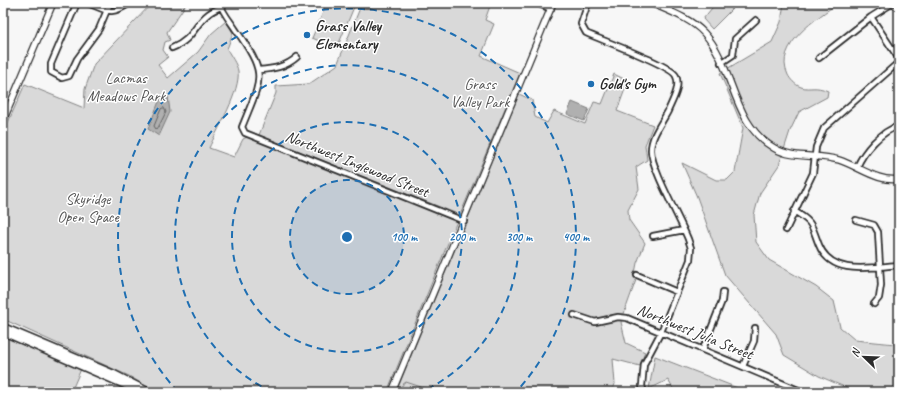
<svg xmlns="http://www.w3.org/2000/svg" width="902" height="395" font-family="Caveat,sans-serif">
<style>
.green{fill:#d9d9d9;stroke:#828282}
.water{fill:#b0b0b0;stroke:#7b7b7b}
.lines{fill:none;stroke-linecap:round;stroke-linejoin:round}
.shore{stroke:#606060;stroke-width:1}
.stream{stroke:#7b7b7b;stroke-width:1}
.minor-casing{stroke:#2b2b2b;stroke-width:8}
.tertiary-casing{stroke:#2b2b2b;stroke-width:8}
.secondary-casing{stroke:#2b2b2b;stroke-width:9}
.minor{stroke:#fff;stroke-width:4.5}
.tertiary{stroke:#fff;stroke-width:5.5}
.secondary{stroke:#fff;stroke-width:6}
.ring{fill:none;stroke:#1f6fb2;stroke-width:2;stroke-dasharray:7 5}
.poi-dot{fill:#1f6fb2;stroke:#fff;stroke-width:1.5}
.labels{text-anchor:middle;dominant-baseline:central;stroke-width:3;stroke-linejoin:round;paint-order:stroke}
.poi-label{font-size:16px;font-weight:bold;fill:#2b2b2b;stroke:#fff;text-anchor:start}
.park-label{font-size:16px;fill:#565656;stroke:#fff}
.street-label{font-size:16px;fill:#2b2b2b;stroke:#fff}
.centre{fill:#1f6fb2;stroke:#fff;stroke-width:2}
.ring-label{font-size:12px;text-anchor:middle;font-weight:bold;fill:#1f6fb2;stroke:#fff;stroke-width:3;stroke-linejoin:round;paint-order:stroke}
</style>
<rect width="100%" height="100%" fill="#f7f7f7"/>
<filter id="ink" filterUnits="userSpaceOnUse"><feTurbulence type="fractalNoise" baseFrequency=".025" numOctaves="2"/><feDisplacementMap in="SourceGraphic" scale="8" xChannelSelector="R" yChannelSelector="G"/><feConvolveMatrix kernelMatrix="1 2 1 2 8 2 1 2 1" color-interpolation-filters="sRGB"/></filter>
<g filter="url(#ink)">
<path class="green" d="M 152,3 L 187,3 L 167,32 L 170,40 L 165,42 L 163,50 L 168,57 L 158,65 L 168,78 L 198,52 L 211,34 L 226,21 L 233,33 L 227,49 C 230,55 237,64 238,71 C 241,90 217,130 209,148 L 234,157 L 243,139 L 247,137 L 457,221 L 387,392 L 156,392 L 129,376 L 3,319 L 3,134 L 25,84 L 84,108 L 85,89 L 94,64 Z
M 327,3 L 345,3 L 354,7 L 337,48 L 312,38 Z
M 362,3 L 491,3 L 485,20 L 494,24 L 481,56 L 520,73 L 460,215 L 259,135 L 276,93 L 276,86 L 309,84 L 337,65 Z
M 716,3 L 738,3 L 712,29 L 703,19 Z
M 784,3 L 838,3 C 818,18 773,45 788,75 C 790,79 795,85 801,87 C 810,90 815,85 828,91 L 827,97 L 799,112 L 790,131 L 779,165 L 760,193 L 754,215 L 756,242 L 769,260 L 816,287 L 834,301 L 840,327 L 855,340 L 895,344 L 899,347 L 899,392 L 856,392 L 819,376 L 784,355 L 776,334 L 725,275 L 697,197 L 682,163 L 716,180 L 727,180 L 735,172 L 743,128 L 720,73 L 772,42 L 781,22 Z
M 614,74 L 628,81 L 617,111 L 653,125 L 645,145 L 647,160 L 636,167 L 639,189 L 628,210 L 629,220 L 645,243 L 637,263 L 634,278 L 636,280 L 621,322 L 626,343 L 645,352 L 640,366 L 613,359 L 615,384 L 612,392 L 396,392 L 519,94 L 532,100 L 535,117 L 547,123 L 554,111 L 585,124 L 594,102 L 602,104 Z
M 3,336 L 81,369 L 71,392 L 62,392 L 55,388 L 49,390 L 52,392 L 3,392 Z
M 655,356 L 748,392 L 675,392 L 668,380 L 649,389 Z"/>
<path class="water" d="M 164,95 L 168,96 L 170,112 L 159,136 L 148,129 L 160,99 Z
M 572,102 L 589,109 L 584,121 L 567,114 Z"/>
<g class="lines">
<path class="shore" d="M 164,108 L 166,112 L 158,128 L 156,129 L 154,126 L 161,109 Z"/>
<path class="stream" d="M 401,392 L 402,385 L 406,382 L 436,392
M 471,392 L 487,387 L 499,392"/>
<defs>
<path id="minor" d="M 77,3 L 51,64 L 51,72 L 62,78 L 69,76 L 77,59 L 99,29 L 110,3
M 88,3 C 108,11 111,16 130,3
M 220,3 C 222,12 231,22 236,30 C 268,76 262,77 242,127 L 245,133 L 464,221
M 537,3 L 551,9
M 588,3 L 581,24 L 586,33 C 601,40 671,65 676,76 C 681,87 672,101 668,111 C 662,123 651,136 651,150 C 651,168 680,219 688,239 L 691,248 L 690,260 L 661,332 L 644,364 L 642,386 L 644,392
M 871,17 L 899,59
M 172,48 C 198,38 194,17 221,7
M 819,58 L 871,17 L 893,3
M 721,63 L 733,55 L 735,39 L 756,20
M 259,70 C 273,69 286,67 297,57
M 857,167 C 864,151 881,131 899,126
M 794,211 C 814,223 811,225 819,245 C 832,277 871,267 899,265
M 856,220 L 874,225 L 878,232 L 881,285 L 879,298 L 874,304
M 786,230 L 813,173 L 816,147 L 824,128 L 899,62
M 653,236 L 684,230
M 637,275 L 677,292
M 574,315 L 595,322 L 618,317 L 627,318 L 803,392
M 703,349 L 722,301 L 723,292
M 743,366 L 754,341 L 755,328"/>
<path id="tertiary" d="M 651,3 C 669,11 690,18 704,33 C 735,67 731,123 774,148 C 794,160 817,153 839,160 C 858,166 879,183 899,179
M 3,121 L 53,3
M 392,392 L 553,3"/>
<path id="secondary" d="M 3,327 L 114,374 L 149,392
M 3,332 L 141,392"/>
</defs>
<use href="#minor" class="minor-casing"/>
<use href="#tertiary" class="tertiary-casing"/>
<use href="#secondary" class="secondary-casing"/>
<use href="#minor" class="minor"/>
<use href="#tertiary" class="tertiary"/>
<use href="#secondary" class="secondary"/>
</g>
</g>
<circle cx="347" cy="237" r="57" fill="#1f6fb2" fill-opacity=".12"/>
<g class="ring">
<circle cx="347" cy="237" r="57"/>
<circle cx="347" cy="237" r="115"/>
<path d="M272 392A172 172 0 1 1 422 392"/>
<path d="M178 392A229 229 0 1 1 516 392"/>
</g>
<g class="poi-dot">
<circle cx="307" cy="35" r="4"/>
<circle cx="591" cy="84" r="4"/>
</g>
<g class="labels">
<g class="poi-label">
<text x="315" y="26">Grass Valley<tspan x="315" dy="18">Elementary</tspan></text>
<text x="599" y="84">Gold's Gym</text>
</g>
<g class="park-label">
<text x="126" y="78">Lacmas<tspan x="126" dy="18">Meadows Park</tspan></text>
<text x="480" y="84">Grass<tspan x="480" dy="18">Valley Park</tspan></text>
<text x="88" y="199">Skyridge<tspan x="88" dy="18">Open Space</tspan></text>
</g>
<g class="street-label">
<text transform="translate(357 164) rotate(22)">Northwest Inglewood Street</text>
<text transform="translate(695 332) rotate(22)">Northwest Julia Street</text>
</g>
</g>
<circle cx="347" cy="237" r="6" class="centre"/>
<g class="ring-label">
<text x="404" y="241">100 m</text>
<text x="462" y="241">200 m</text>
<text x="519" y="241">300 m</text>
<text x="576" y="241">400 m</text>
</g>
<rect width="902" height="395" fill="none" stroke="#fff" stroke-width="16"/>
<rect x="8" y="8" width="886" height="379" fill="none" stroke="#2b2b2b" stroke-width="1.5" filter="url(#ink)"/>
<g transform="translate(864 357) rotate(293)" stroke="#ffffff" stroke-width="3" paint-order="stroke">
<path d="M0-3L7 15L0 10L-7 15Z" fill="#2b2b2b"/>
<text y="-6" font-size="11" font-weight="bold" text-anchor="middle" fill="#2b2b2b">N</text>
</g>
</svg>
